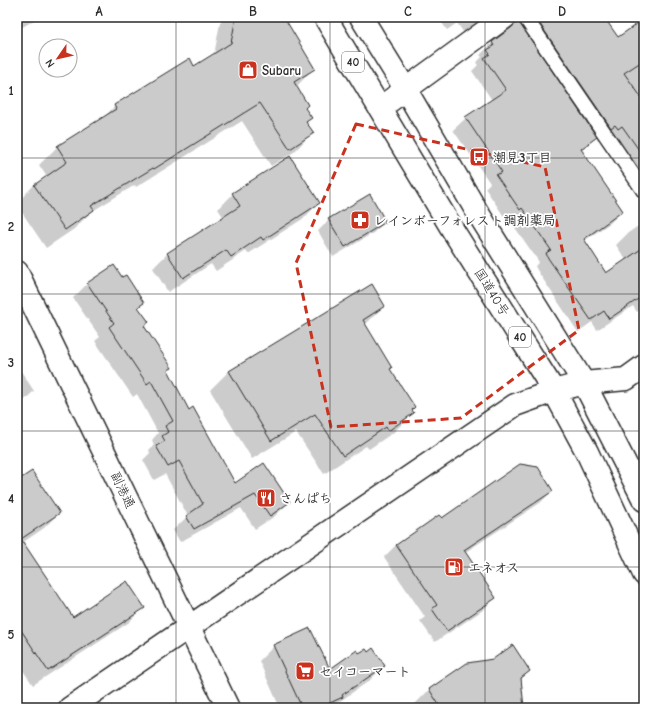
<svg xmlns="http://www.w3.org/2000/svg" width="661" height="725" font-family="'Comic Neue','Klee One',sans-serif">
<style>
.shadow{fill:#0003}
.building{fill:#cbcbcb;stroke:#2b2b2b}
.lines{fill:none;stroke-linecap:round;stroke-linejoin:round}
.lane-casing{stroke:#2b2b2b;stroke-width:17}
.street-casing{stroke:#2b2b2b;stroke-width:25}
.secondary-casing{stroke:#2b2b2b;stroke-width:25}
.highway-casing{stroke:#2b2b2b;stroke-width:25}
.lane{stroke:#fff;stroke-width:14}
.street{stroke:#fff;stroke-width:22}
.secondary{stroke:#fff;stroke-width:22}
.highway{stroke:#fff;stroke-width:22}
.marked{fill:none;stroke:#c8321e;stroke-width:3;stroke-dasharray:8 5;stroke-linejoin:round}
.grid{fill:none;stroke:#2b2b2b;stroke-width:1;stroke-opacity:0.55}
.labels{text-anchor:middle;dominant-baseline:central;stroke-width:3.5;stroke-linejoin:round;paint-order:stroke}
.shield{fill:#fff;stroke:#6b6b6b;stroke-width:1}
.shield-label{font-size:12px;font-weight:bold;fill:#2b2b2b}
.poi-label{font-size:13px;font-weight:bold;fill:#2b2b2b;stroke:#fff;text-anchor:start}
.street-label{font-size:13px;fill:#2b2b2b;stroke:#fff}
.neatline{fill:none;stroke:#2b2b2b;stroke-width:1.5}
.grid-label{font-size:13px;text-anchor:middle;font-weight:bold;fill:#2b2b2b}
</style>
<rect width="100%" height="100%" fill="#fff"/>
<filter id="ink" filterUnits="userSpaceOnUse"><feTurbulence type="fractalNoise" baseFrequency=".025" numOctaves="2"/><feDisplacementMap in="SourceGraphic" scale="8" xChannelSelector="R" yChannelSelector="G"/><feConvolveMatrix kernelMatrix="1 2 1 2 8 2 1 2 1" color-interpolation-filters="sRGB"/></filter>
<g filter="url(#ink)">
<path class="shadow" d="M 17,17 L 40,17 L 17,30 Z
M 226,17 L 282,17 L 314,68 L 296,87 L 304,108 L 311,118 L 306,123 L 312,133 L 294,152 L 271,166 L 242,121 L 136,187 L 135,185 L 91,212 L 74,229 L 46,248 L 17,205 L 17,203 L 34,185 L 47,177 L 39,165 L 57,147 L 101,120 L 115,106 L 189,60 L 194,68 L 214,55 L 220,23 Z
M 438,17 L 458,17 L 462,22 L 463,21 L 461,17 L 490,17 L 464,33 L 457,23 L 447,30 Z
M 490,17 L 603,17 L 618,38 L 644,21 L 644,168 L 635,175 L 602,137 L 598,140 L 596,137 L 581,151 L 622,211 L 610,223 L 584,241 L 606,274 L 626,260 L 616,245 L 628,233 L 644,222 L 644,307 L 637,312 L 633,306 L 597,330 L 592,322 L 578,332 L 537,270 L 535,266 L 539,262 L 509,219 L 507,221 L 485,188 L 490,183 L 453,130 L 466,118 L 492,100 L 472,71 L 478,65 L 476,63 L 482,57 L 480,55 L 492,43 L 505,34 L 516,22 Z
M 233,194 L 319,203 L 304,218 L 248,254 L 246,251 L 216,271 L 211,264 L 168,292 L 153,268 L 167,254 L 224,218 L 218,209 Z
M 329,220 L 385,222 L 373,233 L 333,257 L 318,231 Z
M 114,267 L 142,303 L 138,308 L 143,327 L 171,368 L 167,371 L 189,411 L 234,484 L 289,502 L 275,516 L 255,529 L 241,508 L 180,542 L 173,530 L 188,516 L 165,474 L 154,480 L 143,460 L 150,453 L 149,450 L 154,445 L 152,440 L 158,433 L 137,394 L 133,397 L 95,341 L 100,337 L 73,298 L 87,284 Z
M 384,306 L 365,325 L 413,413 L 394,432 L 369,449 L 366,446 L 324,474 L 296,432 L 252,459 L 210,390 L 229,371 Z
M 17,365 L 34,391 L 17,407 Z
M 17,482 L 59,513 L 44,528 L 22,543 L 73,619 L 143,608 L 128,623 L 33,685 L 17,662 Z
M 552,491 L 540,503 L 464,553 L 495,598 L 483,610 L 435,642 L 420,621 L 425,617 L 384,557 L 396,545 L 439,516 L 441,520 Z
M 274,646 L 329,671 L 359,655 L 384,666 L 369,681 L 330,708 L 280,708 L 259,661 Z
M 468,664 L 529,671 L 520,680 L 523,708 L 411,708 L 429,690 Z"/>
<path class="building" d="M 236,17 L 284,17 L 315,69 L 294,82 L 308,105 L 305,108 L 312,118 L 306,122 L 314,133 L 290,149 L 260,103 L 154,169 L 153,168 L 91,206 L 94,210 L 65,230 L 34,185 L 67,162 L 57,146 L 116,109 L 114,105 L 190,58 L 194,66 L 231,43 Z
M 535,17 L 604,17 L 618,37 L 644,19 L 644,60 L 624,73 L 644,101 L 644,157 L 622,126 L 618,129 L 615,125 L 611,128 Z
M 517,19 L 597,137 L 581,149 L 623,211 L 584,239 L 606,273 L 644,247 L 644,295 L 609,319 L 604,311 L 591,320 L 548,258 L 546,253 L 551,250 L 522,208 L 520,210 L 496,175 L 502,172 L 465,117 L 506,90 L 484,58 L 490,54 L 487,50 L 494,46 L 492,42 L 512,27 L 516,22 Z
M 290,156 L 320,203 L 263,240 L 261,237 L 231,257 L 226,250 L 183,278 L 167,253 L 240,206 L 232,193 Z
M 370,194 L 386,222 L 345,247 L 328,219 Z
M 114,265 L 122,277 L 126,275 L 144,303 L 138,307 L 149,322 L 144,326 L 172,368 L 168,370 L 189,410 L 193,407 L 235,483 L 264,463 L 290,502 L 270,516 L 255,495 L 194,529 L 186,516 L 203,504 L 179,461 L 168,467 L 156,446 L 165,441 L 162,436 L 168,432 L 165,426 L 173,421 L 151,381 L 147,384 L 109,327 L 114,323 L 87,283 Z
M 372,284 L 385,306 L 363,320 L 392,368 L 390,369 L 415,407 L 412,410 L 414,413 L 388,431 L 386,427 L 343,456 L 315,414 L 271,441 L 229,371 Z
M 520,464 L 538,467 L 553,491 L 464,550 L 496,598 L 447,631 L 432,609 L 437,605 L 396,545 L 439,515 L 442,518 Z
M 32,471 L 60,513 L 21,539 L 73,617 L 127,581 L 145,608 L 48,671 L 17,624 L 17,481 Z
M 310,628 L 330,669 L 357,650 L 359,653 L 366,649 L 368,652 L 373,648 L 385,666 L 342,695 L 343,697 L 319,708 L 302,708 L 273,645 Z
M 513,645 L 530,671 L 521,678 L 524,708 L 441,708 L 429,689 L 467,663 L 493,659 Z"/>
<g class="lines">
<defs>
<path id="lane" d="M 525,17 L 644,191"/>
<path id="street" d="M 380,108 L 505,17"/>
<path id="secondary" d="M 17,272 L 228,708
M 70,708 L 515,405 L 554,391 L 584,383 L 626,379 L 644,366"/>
<path id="highway" d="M 325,17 L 454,232 L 554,391 L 587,452 L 644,574
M 361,17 L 406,90 L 476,210 L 584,383 L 644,500"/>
</defs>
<use href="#lane" class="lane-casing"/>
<use href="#street" class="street-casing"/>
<use href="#secondary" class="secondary-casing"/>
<use href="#highway" class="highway-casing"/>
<use href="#lane" class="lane"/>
<use href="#street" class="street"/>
<use href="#secondary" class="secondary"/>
<use href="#highway" class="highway"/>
</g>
</g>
<path class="marked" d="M 356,124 L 545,167 L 579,330 L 461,418 L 331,427 L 296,263 Z"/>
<path class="grid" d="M 176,17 L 176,708M 330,17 L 330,708M 485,17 L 485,708M 17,158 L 644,158M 17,294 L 644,294M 17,431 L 644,431M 17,567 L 644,567"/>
<defs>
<symbol id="shop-square" viewBox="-11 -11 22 22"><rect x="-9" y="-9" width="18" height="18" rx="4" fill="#c8321e" stroke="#fff"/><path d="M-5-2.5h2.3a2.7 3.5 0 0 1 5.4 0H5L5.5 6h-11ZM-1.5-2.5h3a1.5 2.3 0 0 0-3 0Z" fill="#fff"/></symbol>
<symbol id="bus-square" viewBox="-11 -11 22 22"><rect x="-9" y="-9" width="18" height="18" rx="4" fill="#c8321e" stroke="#fff"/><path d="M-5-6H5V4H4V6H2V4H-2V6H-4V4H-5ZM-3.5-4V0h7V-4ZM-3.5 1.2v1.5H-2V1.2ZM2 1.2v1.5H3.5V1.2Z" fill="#fff"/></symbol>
<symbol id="pharmacy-square" viewBox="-11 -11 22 22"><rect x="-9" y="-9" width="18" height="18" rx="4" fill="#c8321e" stroke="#fff"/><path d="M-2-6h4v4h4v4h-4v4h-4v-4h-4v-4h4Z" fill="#fff"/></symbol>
<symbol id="restaurant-square" viewBox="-11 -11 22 22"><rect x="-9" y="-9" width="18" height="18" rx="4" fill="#c8321e" stroke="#fff"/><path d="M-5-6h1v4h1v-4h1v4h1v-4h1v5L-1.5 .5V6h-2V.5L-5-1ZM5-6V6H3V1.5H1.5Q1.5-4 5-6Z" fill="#fff"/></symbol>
<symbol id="fuel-square" viewBox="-11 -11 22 22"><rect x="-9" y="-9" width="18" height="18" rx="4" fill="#c8321e" stroke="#fff"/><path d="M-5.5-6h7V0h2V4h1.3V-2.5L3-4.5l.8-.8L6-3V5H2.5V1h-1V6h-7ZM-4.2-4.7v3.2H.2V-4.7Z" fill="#fff"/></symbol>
<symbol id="supermarket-square" viewBox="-11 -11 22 22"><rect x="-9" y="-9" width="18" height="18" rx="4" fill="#c8321e" stroke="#fff"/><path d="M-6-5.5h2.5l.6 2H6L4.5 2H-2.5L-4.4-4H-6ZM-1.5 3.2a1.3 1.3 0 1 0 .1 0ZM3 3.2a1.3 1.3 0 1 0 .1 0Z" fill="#fff"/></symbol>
</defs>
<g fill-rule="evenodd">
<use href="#shop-square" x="237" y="59" width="22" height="22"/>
<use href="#bus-square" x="468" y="146" width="22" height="22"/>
<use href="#pharmacy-square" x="349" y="209" width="22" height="22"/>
<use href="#restaurant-square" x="255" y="487" width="22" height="22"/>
<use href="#fuel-square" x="443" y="556" width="22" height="22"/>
<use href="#supermarket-square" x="294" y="660" width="22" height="22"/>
</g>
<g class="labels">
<g class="shield">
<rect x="342" y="52" width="22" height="20" rx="3"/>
<rect x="509" y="327" width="22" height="20" rx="3"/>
</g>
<g class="shield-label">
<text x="353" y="62">40</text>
<text x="520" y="337">40</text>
</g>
<g class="poi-label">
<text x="262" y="70">Subaru</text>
<text x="493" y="157">潮見3丁目</text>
<text x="374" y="220">レインボーフォレスト調剤薬局</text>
<text x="280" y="498">さんぱち</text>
<text x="468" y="567">エネオス</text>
<text x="319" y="671">セイコーマート</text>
</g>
<g class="street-label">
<text transform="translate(492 292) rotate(58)">国道40号</text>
<text transform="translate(123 490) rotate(64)">副港通</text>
</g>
</g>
<rect width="661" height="725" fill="none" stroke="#fff" stroke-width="44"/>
<g transform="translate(58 58) rotate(236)"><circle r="19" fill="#ffffff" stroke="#aaaaaa"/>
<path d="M0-3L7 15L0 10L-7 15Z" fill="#c8321e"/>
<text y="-6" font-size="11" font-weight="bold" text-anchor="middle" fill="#2b2b2b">N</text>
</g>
<rect x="22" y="22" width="617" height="681" class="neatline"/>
<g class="grid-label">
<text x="99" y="16">A</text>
<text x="253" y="16">B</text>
<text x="408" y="16">C</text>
<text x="562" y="16">D</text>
<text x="11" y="95">1</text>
<text x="11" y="231">2</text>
<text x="11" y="367">3</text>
<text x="11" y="503">4</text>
<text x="11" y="639">5</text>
</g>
</svg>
